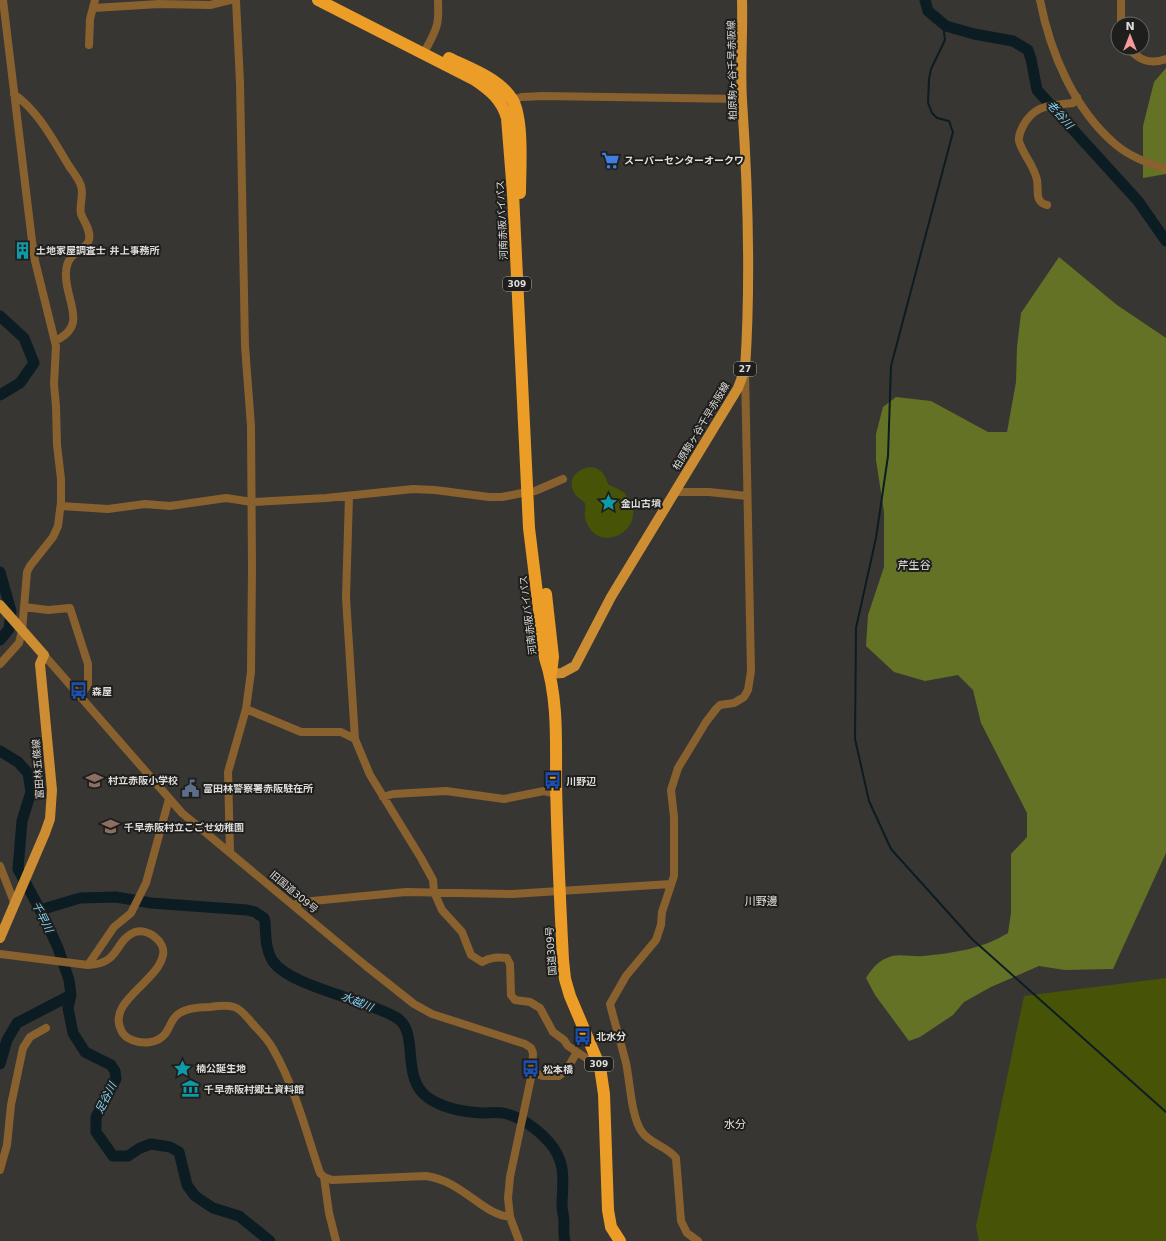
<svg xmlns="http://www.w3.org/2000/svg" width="1166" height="1241" font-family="'DejaVu Sans','Noto Sans JP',sans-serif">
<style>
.green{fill:#475407}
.forest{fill:#637225}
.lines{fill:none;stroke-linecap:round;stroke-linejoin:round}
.stream{stroke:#0c1c23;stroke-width:2}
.river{stroke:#0c1c23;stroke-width:11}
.minor{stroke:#89612e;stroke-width:8}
.major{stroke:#cd8d33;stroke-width:10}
.highway{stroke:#eb9d28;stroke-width:12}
.labels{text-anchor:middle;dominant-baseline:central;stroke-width:4;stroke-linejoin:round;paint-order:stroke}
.shield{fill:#1e1e1c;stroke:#a4a4a1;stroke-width:1}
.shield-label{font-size:9px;font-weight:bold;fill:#deddda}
.street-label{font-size:10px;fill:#deddda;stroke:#1e1e1c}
.poi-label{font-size:10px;font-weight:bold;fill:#deddda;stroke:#1e1e1c;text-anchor:start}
.water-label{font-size:11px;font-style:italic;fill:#82d3f9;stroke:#1e1e1c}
.neighbourhood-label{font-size:11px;fill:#e4e2dd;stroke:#1e1e1c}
</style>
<rect width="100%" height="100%" fill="#383632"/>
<path class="green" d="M 590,467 C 601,468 605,474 608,484 C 613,488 622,489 626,495 C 653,527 597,560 585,518 C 584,513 586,508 585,503 C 582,500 578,498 575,494 C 566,481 576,469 590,467 Z
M 1166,978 L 1166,1241 L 979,1241 L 976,1226 L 1024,996 Z"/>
<path class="forest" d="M 1166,68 L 1166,174 L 1143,178 L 1143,126 L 1154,82 Z
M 1059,257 L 1117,305 L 1166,338 L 1166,853 L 1113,969 L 1065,970 L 1039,966 L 991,987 L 964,1002 L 953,1015 L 920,1037 L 909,1041 L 875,995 L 866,978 C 873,967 879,960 892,956 C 901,954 913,957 923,956 C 954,953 982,949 1008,933 L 1011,913 L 1011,854 L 1027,837 L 1027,813 L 981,723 L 973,690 L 958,675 L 925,681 L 894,672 L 866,646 L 868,615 L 884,567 L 884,512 L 876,460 L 876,434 L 883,407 L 896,397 L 931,401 L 988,432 L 1007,432 L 1016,382 L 1017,347 L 1021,313 Z"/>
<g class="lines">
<path class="stream" d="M 943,24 L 945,40 L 931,69 L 929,79 L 928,103 L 932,113 L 937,118 L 949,121 L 953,132 L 891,366 L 888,456 L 876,538 L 856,628 L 855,739 L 869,801 L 891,849 L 972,939 L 1166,1112"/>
<path class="river" d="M 925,0 L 928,11 L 946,26 L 974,34 L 1013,41 L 1028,50 L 1031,59 L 1037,90 L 1138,201 L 1166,241
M 0,316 L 24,338 L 34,363 L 20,383 L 0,395
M 0,572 L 11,611 L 9,629 L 0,640
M 0,751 L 18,762 L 28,773 L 31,792 L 22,821 L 18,869 L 43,915 L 58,948 L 69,980 L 71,995 L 68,1008 L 73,1033 L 85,1052 L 111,1065 L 115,1071 L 116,1079 L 96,1117 L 96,1132 L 113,1156 L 128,1156 L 140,1148 L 151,1144 L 170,1147 L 179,1152 L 187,1185 L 195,1196 L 213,1208 L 239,1216 L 270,1241
M 40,910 L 80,898 L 116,897 L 151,903 L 247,910 L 255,912 L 264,918 L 265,922 C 266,935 265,948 272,960 C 289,987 367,999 397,1018 C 420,1033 400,1076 427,1097 C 442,1108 464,1112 482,1113 C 489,1113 497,1112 503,1113 C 521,1117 537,1129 549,1142 C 568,1164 562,1182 562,1208 C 563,1213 564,1218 564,1223 C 564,1229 563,1235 565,1241
M 0,1064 L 7,1040 L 17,1023 L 71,995"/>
<path class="minor" d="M 1040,0 C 1050,52 1074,109 1115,144 C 1130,157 1148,163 1166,169
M 1121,0 L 1121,24
M 94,8 L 159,4 L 210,5 L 230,0
M 89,45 L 90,19 L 95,0
M 427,47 C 438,27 439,23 438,0
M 1128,48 C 1139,60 1150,65 1166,59
M 14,94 C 39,112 53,140 69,166 C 73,172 79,179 81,186 C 84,195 79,205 81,214 C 84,222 91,230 89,240 C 87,251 67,250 66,272 C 64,300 90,325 55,341
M 508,101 L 522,97 L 542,96 L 742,99
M 1047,205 C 1034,202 1039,190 1037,180 C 1034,165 1023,155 1019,141 C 1018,135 1021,131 1023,126 C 1035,104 1050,106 1073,103 L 1077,97
M 535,491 L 563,479
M 675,492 L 709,492 L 747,496
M 349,496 L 346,598 L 355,739 L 370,775 L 421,858 L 433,880 L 434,892 L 442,910 L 462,932 L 471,955 L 482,962 C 491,957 498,957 507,958 L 510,964 L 511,995 L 515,1000 L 530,1002 L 540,1008 L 553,1032 L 564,1040 L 568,1046 L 577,1052
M 61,506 L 108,509 L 145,504 L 170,506 L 226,498 L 252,502 L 326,498 L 413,489 L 435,490 L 489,497 L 502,497 L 527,492
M 24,607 L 48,610 L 70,608 L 88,664 L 88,685 L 80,696
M 44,655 L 182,813 L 366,966 L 414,1004 L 432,1014 L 525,1044 L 531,1048 L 533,1053 L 532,1073 L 510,1177 L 508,1198 L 510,1217 L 519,1241
M 0,664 L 19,643 L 22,631 L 27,572 L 30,566 L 53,537 L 58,526 L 61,502 L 61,479 L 57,445 L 56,406 L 54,384 L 56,346 L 35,261 L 32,241 L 3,0
M 246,709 L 301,732 L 341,732 L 355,739
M 383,797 L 393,794 L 446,791 L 504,799 L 544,791 L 557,794
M 230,852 L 228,772 L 246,709 L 251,672 L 252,568 L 251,426 L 245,346 L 240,83 L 236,0
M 0,866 L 14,902
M 294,905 L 302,902 L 406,892 L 512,894 L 671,884
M 0,954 L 88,965 C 121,964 114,940 135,932 C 148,928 166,942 163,955 C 158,982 107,1001 121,1030 C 123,1035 127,1038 132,1040 C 142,1044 157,1044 165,1034 C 169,1029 171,1021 176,1016 C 184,1008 199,1007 210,1007 C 217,1006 227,1005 234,1007 C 241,1009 248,1018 252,1023 C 259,1031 268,1039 273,1049 C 295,1087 306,1132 320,1173 L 324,1177 L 332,1180 L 426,1176 C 463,1181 481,1214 510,1217
M 88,965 L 114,927 L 131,913 L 146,883 L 169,799
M 532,1073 L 544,1076 L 559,1076 L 567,1069 L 577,1052 L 600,1067
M 0,1170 L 7,1145 L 11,1105 L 23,1048 L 30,1037 L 46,1028
M 324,1177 L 329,1213 L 336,1241
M 698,1241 L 687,1233 L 681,1221 L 676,1158 C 667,1146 650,1144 642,1132 C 631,1117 630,1081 626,1063 C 621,1043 615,1024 610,1004 L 626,976 L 656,940 L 661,925 L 662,912 L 674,876 L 674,817 L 671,790 L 678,768 L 706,722 L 716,709 L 720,705 L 734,703 L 744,697 L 748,690 L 751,671 L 745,371"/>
<path class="major" d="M 0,605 L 44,655 L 40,664 L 52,790 L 50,819 L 45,833 L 0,938
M 550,674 L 562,673 L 575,666 L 611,597 L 738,388 L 745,369 C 751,280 748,189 742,100 C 740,67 743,33 742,0"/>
<path class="highway" d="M 318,0 L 475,80 C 490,90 502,100 507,118 L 513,193 L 529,528 L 545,658 C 558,697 556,740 556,781 C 557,841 560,901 563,960 L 565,979 L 570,996 L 600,1067 L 604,1094 L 608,1210 L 611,1227 L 620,1241
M 449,58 C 469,68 499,78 512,99 C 524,118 520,170 520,193
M 546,594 L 553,657 L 551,673"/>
</g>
<defs>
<symbol id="supermarket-bare" viewBox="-9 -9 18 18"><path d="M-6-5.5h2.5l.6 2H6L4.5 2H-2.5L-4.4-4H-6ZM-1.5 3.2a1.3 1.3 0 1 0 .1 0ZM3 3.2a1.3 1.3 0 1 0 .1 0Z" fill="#3f7fe0" stroke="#1e1e1c" stroke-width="2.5" paint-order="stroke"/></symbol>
<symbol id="building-bare" viewBox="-9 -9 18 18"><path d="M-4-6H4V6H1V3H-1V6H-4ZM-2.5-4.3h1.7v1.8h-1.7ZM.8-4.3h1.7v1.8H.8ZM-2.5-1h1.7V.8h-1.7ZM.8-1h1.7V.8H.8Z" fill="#0f9aa8" stroke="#1e1e1c" stroke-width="2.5" paint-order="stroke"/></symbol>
<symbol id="sight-bare" viewBox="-9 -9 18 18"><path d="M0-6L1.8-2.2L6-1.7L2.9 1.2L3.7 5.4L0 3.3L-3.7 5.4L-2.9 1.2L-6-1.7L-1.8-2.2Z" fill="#0f9aa8" stroke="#1e1e1c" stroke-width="2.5" paint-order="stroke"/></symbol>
<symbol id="bus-bare" viewBox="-9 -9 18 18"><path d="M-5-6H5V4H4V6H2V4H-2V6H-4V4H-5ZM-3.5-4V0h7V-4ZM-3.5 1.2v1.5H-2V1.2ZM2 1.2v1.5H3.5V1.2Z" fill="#1a4fb4" stroke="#1e1e1c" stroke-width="2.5" paint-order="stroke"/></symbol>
<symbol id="school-bare" viewBox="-9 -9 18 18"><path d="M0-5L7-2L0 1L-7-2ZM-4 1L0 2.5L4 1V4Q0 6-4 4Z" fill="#8d6e63" stroke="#1e1e1c" stroke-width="2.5" paint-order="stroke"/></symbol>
<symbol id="civic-bare" viewBox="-9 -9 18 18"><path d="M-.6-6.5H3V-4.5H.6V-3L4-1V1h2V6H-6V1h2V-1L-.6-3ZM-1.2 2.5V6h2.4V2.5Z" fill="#5c6f8a" stroke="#1e1e1c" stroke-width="2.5" paint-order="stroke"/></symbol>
<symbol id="museum-bare" viewBox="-9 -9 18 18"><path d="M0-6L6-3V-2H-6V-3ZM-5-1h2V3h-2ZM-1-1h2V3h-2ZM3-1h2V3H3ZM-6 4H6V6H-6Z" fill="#0f9aa8" stroke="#1e1e1c" stroke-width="2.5" paint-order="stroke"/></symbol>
</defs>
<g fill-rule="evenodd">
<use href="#supermarket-bare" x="598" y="148" width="25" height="25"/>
<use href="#building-bare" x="10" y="238" width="25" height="25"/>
<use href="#sight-bare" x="596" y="490" width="25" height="25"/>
<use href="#bus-bare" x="66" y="678" width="25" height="25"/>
<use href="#school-bare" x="82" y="768" width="25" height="25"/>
<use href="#bus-bare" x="540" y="768" width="25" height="25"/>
<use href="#civic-bare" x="178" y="776" width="25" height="25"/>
<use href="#school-bare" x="98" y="814" width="25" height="25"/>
<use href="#bus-bare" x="570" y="1024" width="25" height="25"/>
<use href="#sight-bare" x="170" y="1056" width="25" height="25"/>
<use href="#bus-bare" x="518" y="1056" width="25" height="25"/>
<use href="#museum-bare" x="178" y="1076" width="25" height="25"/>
</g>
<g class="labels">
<g class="shield">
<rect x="503" y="277" width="28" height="14" rx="3"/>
<rect x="734" y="362" width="22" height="14" rx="3"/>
<rect x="585" y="1057" width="28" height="14" rx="3"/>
</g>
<g class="shield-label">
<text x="517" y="284">309</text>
<text x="745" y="369">27</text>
<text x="599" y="1064">309</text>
</g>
<g class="street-label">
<text transform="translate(732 70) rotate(-91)">柏原駒ヶ谷千早赤阪線</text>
<text transform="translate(502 220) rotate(-93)">河南赤阪バイパス</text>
<text transform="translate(701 426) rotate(-59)">柏原駒ヶ谷千早赤阪線</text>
<text transform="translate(528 615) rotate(-97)">河南赤阪バイパス</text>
<text transform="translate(38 769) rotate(-94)">富田林五條線</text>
<text transform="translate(294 892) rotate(40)">旧国道309号</text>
<text transform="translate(551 951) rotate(-94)">国道309号</text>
</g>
<g class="poi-label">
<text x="624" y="160">スーパーセンターオークワ</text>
<text x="36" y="250">土地家屋調査士 井上事務所</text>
<text x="621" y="503">金山古墳</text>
<text x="92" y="691">森屋</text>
<text x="108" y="780">村立赤阪小学校</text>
<text x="566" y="781">川野辺</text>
<text x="203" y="788">富田林警察署赤阪駐在所</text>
<text x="124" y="827">千早赤阪村立こごせ幼稚園</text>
<text x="596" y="1036">北水分</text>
<text x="196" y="1068">楠公誕生地</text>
<text x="543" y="1069">松本橋</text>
<text x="204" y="1089">千早赤阪村郷土資料館</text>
</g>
<g class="water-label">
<text transform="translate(1060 115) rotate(48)">老谷川</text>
<text transform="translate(42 917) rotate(63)">千早川</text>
<text transform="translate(357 1002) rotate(22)">水越川</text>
<text transform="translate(106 1098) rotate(-63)">足谷川</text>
</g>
<g class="neighbourhood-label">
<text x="914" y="565">芹生谷</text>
<text x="761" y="901">川野邊</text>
<text x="735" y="1124">水分</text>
</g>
</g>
<g transform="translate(1130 36)"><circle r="19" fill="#1e1e1c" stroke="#6b6a68"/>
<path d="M0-3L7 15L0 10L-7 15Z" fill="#f59b9b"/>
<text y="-6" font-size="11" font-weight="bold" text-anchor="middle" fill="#deddda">N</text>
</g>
</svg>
